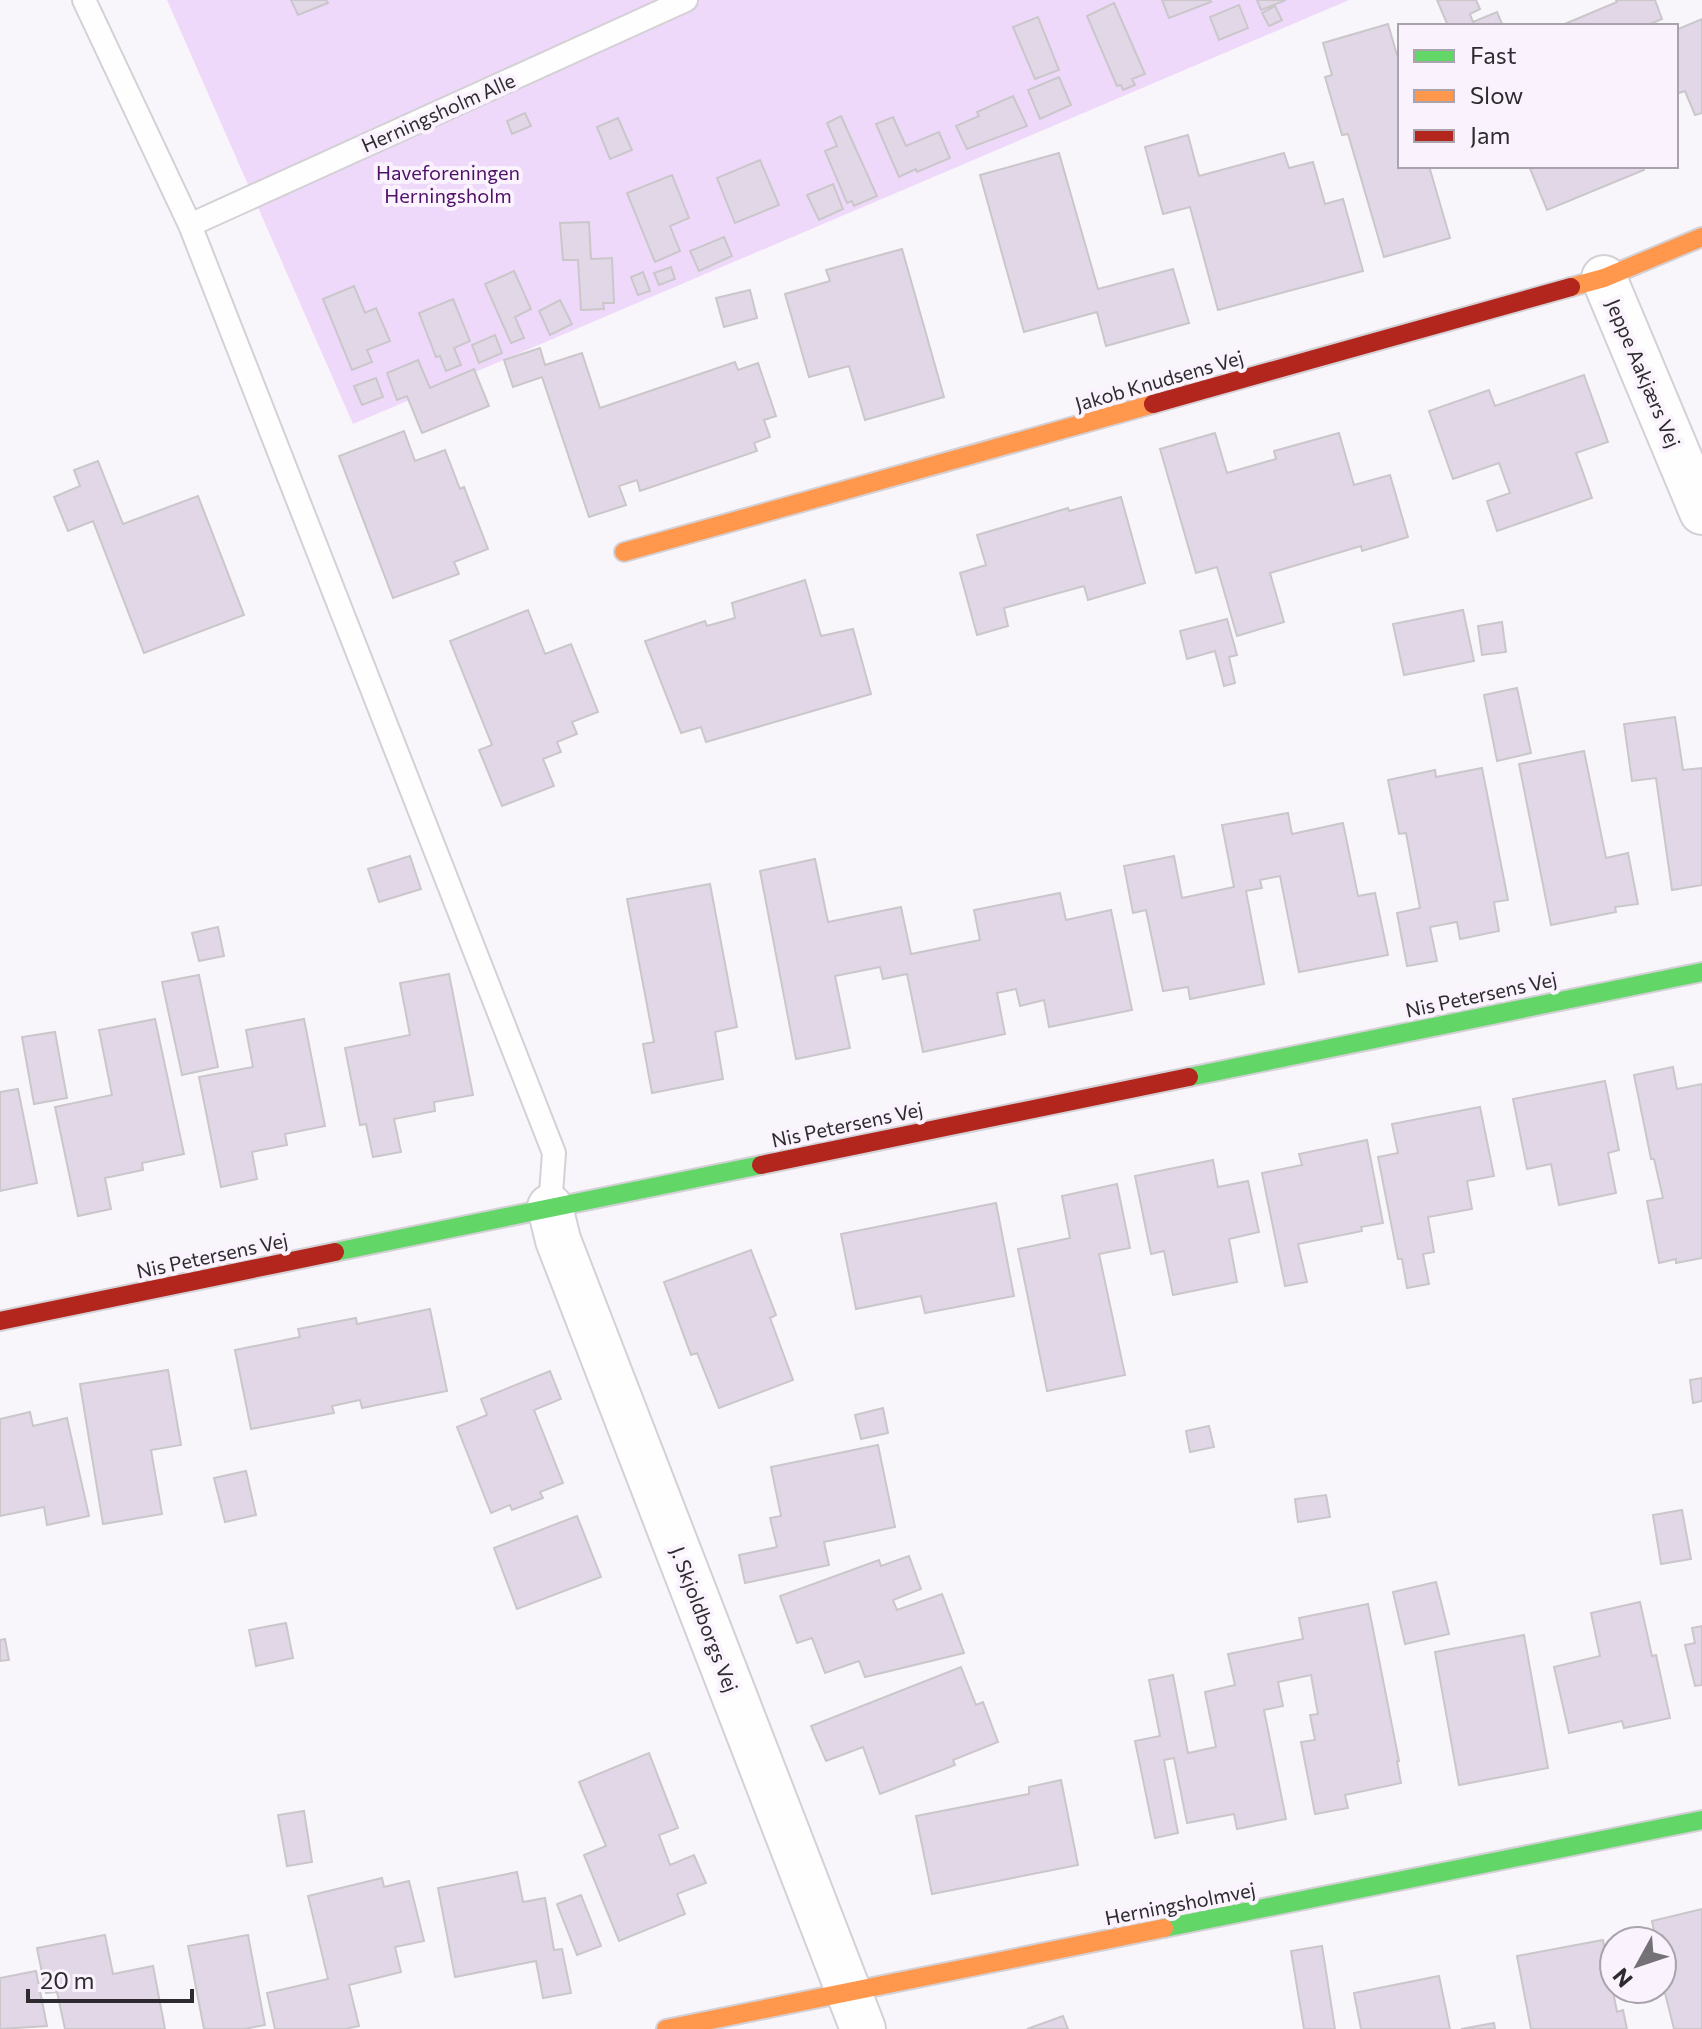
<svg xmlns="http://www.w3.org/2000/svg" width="1702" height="2029" font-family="Commissioner,sans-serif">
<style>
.green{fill:#efd9fa}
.building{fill:#e2d7e7;stroke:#cac7cb;stroke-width:2}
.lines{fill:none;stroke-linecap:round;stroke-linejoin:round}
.lane-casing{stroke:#d4d1d6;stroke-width:26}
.street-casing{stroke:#d4d1d6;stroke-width:48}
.fast-casing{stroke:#d4d1d6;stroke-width:22}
.slow-casing{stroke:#d4d1d6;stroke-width:22}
.jam-casing{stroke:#d4d1d6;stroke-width:22}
.lane{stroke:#fefefe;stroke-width:22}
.street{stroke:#fefefe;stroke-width:44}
.fast{stroke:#63d668;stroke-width:18}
.slow{stroke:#ff974d;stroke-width:18}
.jam{stroke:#b3261e;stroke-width:18}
.labels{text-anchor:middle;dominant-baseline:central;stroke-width:8;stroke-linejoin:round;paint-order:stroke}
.street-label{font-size:20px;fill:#2e2b30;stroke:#faf3fe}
.park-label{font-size:20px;fill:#4f1067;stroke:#faf3fe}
</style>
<rect width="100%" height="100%" fill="#f9f6fb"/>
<path class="green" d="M 167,0 L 1349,0 L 353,424 Z"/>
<path class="building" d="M 291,0 L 326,0 L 328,3 L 298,15 Z
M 1162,0 L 1210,0 L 1211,2 L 1169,18 Z
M 1257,0 L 1286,0 L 1261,10 Z
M 1437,0 L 1476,0 L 1480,9 L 1470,14 L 1473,22 L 1497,12 L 1503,26 L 1448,26 Z
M 1616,0 L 1655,0 L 1662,19 L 1646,26 L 1560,26 L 1617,2 Z
M 1114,3 L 1145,74 L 1132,79 L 1135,85 L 1123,90 L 1121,85 L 1117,86 L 1087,16 Z
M 1239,5 L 1248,28 L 1219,40 L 1210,17 Z
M 1275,6 L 1282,20 L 1269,26 L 1262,13 Z
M 1038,17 L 1059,70 L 1035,79 L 1013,27 Z
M 1702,19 L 1702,113 L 1695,115 L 1685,91 L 1676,94 L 1676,30 Z
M 1388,24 L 1397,55 L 1400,54 L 1400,166 L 1429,166 L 1450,238 L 1384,257 L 1348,134 L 1342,135 L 1325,77 L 1332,75 L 1323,43 Z
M 1059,77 L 1071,105 L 1040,119 L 1028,90 Z
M 1013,96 L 1027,126 L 967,149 L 956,126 L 979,116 L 977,112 Z
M 525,113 L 531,126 L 512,134 L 507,121 Z
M 841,116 L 877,196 L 854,206 L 852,201 L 847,203 L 825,151 L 837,146 L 827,123 Z
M 893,117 L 906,146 L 939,132 L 950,158 L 917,172 L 916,169 L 899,177 L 876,124 Z
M 618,118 L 632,150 L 610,159 L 597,127 Z
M 1188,135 L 1199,176 L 1284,153 L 1289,168 L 1313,162 L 1325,204 L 1343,199 L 1363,271 L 1218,310 L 1190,207 L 1163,214 L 1145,147 Z
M 1059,153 L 1098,289 L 1173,269 L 1189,323 L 1106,346 L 1097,312 L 1024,332 L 980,175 Z
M 760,160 L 779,205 L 735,223 L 717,178 Z
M 1529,166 L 1643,166 L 1644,170 L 1547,210 Z
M 672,175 L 689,218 L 670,226 L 680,251 L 655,262 L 627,193 Z
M 833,184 L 843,209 L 819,220 L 807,195 Z
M 589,222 L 591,259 L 612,258 L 614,303 L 603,303 L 604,309 L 581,310 L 578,260 L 563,260 L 560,223 Z
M 724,237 L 732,256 L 699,271 L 690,251 Z
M 902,249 L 944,397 L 865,420 L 849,366 L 809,377 L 785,294 L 830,281 L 826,270 Z
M 671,267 L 675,279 L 659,285 L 654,273 Z
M 514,271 L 531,309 L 515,317 L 524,338 L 511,343 L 485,284 Z
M 643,272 L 650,291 L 638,295 L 631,277 Z
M 354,286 L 365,313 L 376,308 L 390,341 L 367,350 L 372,362 L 352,370 L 323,299 Z
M 750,290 L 757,318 L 724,327 L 716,298 Z
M 453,299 L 470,341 L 454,348 L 461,365 L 446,371 L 440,356 L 436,357 L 419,313 Z
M 560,300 L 572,324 L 550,335 L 539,311 Z
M 495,335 L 502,353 L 479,363 L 472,345 Z
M 540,348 L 545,365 L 582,353 L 600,408 L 735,362 L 738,370 L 758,363 L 776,416 L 764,420 L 770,437 L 754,443 L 757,451 L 640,491 L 637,480 L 619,486 L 626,505 L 589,517 L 542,377 L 513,387 L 504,360 Z
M 418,360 L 430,388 L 474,369 L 489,406 L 422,433 L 407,396 L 397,400 L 387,373 Z
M 1584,375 L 1608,442 L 1576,453 L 1592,498 L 1497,531 L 1487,501 L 1510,493 L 1499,463 L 1453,479 L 1429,411 L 1489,390 L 1495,406 Z
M 376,378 L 383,397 L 362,405 L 354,386 Z
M 404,431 L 415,461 L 445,450 L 460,489 L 464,487 L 488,549 L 454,562 L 459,574 L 393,598 L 339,456 Z
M 1215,433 L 1227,473 L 1276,459 L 1274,451 L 1339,433 L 1354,485 L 1390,475 L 1408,537 L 1362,551 L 1361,546 L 1270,573 L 1284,622 L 1237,636 L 1217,567 L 1196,573 L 1160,449 Z
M 98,461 L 123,524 L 198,496 L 244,615 L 144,653 L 93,521 L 68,531 L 54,497 L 80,486 L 74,470 Z
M 1121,497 L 1145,583 L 1088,600 L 1084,586 L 1004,608 L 1008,626 L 977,635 L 960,573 L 986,565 L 977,535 L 1068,508 L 1069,511 Z
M 805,580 L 821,636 L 853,629 L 871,694 L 706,742 L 701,727 L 681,733 L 645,641 L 705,621 L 707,626 L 735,618 L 732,603 Z
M 528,610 L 545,654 L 571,644 L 598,712 L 572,722 L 577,734 L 557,742 L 561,752 L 543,759 L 554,786 L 502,806 L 479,750 L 492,745 L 450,641 Z
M 1463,610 L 1474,661 L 1404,675 L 1393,624 Z
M 1227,619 L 1237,655 L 1229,657 L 1235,683 L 1224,686 L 1215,651 L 1187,659 L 1180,631 Z
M 1502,622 L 1506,652 L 1482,655 L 1478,626 Z
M 1517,688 L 1531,753 L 1497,761 L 1484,695 Z
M 1675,717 L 1683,770 L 1702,768 L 1702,885 L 1672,890 L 1656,778 L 1632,781 L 1624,724 Z
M 1584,751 L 1606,858 L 1628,853 L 1638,904 L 1615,907 L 1616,912 L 1551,925 L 1519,764 Z
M 1482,768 L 1508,900 L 1494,902 L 1499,931 L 1460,939 L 1457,922 L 1430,927 L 1437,961 L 1407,966 L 1397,913 L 1420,908 L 1406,833 L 1399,834 L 1388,780 L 1435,770 L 1436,777 Z
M 1288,813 L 1292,834 L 1343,823 L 1358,896 L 1375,893 L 1388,955 L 1299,972 L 1280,876 L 1260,880 L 1262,888 L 1246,891 L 1264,984 L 1190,999 L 1188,987 L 1163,991 L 1146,910 L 1133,913 L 1124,866 L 1174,856 L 1182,898 L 1234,887 L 1222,825 Z
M 410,856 L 421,889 L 379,902 L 368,869 Z
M 815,859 L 828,922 L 901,907 L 911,954 L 980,940 L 974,910 L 1060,893 L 1066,920 L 1111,910 L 1132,1010 L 1049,1027 L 1044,1000 L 1020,1006 L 1016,989 L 997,993 L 1005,1034 L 923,1052 L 907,974 L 883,979 L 880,967 L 835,976 L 850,1048 L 796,1059 L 760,871 Z
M 710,884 L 737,1027 L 715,1032 L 723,1079 L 652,1093 L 643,1044 L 654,1042 L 627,899 Z
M 218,927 L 224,956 L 199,961 L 192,933 Z
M 449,974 L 473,1095 L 434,1102 L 435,1111 L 394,1119 L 401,1152 L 373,1157 L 366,1124 L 360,1125 L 345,1048 L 410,1035 L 400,983 Z
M 199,975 L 218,1067 L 182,1075 L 162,982 Z
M 155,1019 L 184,1154 L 142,1163 L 143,1170 L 105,1178 L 111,1209 L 78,1216 L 55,1107 L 112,1095 L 99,1030 Z
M 304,1019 L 325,1126 L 285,1134 L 287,1145 L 252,1152 L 257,1179 L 221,1187 L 199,1077 L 253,1067 L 246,1030 Z
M 55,1032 L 67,1098 L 34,1104 L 22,1037 Z
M 1673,1067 L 1677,1089 L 1702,1084 L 1702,1258 L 1676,1263 L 1676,1259 L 1659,1263 L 1647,1201 L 1663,1198 L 1654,1159 L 1651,1159 L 1634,1075 Z
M 1605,1081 L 1619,1150 L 1608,1153 L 1616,1193 L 1559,1205 L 1551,1164 L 1527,1169 L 1513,1099 Z
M 18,1089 L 37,1183 L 0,1191 L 0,1092 Z
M 1480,1107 L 1494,1176 L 1467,1181 L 1472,1209 L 1428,1217 L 1434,1252 L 1423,1254 L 1429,1284 L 1407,1288 L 1402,1259 L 1398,1259 L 1378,1157 L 1398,1153 L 1392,1124 Z
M 1367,1140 L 1383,1223 L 1361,1227 L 1362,1231 L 1298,1244 L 1307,1282 L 1285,1286 L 1262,1173 L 1302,1165 L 1299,1154 Z
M 1213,1160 L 1218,1187 L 1248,1181 L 1259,1232 L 1229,1239 L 1237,1282 L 1173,1295 L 1164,1251 L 1151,1254 L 1135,1176 Z
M 1117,1184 L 1130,1248 L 1099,1254 L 1125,1375 L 1047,1391 L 1018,1249 L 1070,1238 L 1062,1196 Z
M 996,1203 L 1014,1296 L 925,1313 L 921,1296 L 856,1309 L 841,1234 Z
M 751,1250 L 776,1315 L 770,1318 L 793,1380 L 719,1408 L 697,1353 L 691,1355 L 664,1282 Z
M 430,1309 L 447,1391 L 362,1408 L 360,1400 L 332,1406 L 334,1413 L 251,1429 L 235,1350 L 300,1337 L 298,1329 L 356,1318 L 357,1324 Z
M 168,1370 L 181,1445 L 151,1450 L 162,1514 L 103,1524 L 80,1384 Z
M 550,1371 L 561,1399 L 534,1410 L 563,1483 L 540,1492 L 543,1498 L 512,1510 L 510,1505 L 491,1513 L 457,1427 L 487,1415 L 481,1399 Z
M 1702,1378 L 1702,1401 L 1693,1403 L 1690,1380 Z
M 883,1408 L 888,1433 L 861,1439 L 855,1415 Z
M 30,1412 L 33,1426 L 67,1418 L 89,1516 L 47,1525 L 44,1507 L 0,1516 L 0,1419 Z
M 1209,1426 L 1214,1447 L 1190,1452 L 1186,1431 Z
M 878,1445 L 895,1527 L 824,1542 L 829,1565 L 745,1583 L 739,1555 L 777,1547 L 770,1518 L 781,1516 L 771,1467 Z
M 246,1471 L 256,1515 L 225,1522 L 214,1478 Z
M 1326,1495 L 1330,1517 L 1298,1522 L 1295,1499 Z
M 1682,1510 L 1691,1559 L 1661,1564 L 1653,1515 Z
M 577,1516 L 601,1577 L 517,1609 L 494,1548 Z
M 909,1556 L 921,1589 L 893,1600 L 897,1610 L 942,1594 L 964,1653 L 865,1677 L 859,1661 L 825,1673 L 812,1638 L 797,1643 L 780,1596 L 879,1560 L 881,1566 Z
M 1436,1582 L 1449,1634 L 1405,1644 L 1393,1592 Z
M 1640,1602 L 1652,1656 L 1656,1655 L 1670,1718 L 1624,1728 L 1622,1721 L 1569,1733 L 1554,1667 L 1600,1656 L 1591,1613 Z
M 1368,1604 L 1399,1761 L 1397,1761 L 1401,1783 L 1345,1795 L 1348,1808 L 1315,1814 L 1301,1742 L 1315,1740 L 1310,1715 L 1318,1714 L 1311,1675 L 1278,1682 L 1283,1706 L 1264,1710 L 1286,1819 L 1237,1829 L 1234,1814 L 1187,1823 L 1174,1758 L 1164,1760 L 1178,1833 L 1155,1838 L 1135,1741 L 1160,1736 L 1149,1680 L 1173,1675 L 1188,1753 L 1216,1747 L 1205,1692 L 1235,1685 L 1228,1654 L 1303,1639 L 1299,1618 Z
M 286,1623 L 293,1658 L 256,1666 L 249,1630 Z
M 1702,1626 L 1702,1685 L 1695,1686 L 1685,1645 L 1695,1643 L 1692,1628 Z
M 1524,1635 L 1548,1768 L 1459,1785 L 1435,1652 Z
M 5,1639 L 9,1660 L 0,1661 L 0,1640 Z
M 961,1667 L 976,1705 L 983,1702 L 998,1742 L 953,1760 L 955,1765 L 880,1794 L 863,1747 L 826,1761 L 811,1726 Z
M 649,1753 L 678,1828 L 659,1835 L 670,1865 L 694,1855 L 706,1883 L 677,1894 L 685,1914 L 619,1941 L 584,1855 L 606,1846 L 579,1782 Z
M 1061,1780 L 1078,1865 L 932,1894 L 916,1816 L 1029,1794 L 1029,1787 Z
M 304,1811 L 312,1862 L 287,1866 L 278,1815 Z
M 517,1872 L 523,1902 L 545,1898 L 554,1950 L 562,1949 L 571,1993 L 543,1998 L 536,1961 L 455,1977 L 438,1888 Z
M 382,1878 L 384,1887 L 409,1881 L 424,1941 L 395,1947 L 401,1972 L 349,1985 L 359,2026 L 345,2029 L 275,2029 L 267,1993 L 328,1979 L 308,1896 Z
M 581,1895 L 601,1946 L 577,1955 L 557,1904 Z
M 1702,1909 L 1702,2029 L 1674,2029 L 1662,1981 L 1662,1941 L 1630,1941 L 1655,1936 L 1652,1921 Z
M 105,1935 L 113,1974 L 153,1966 L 165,2029 L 65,2029 L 57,1992 L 46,1993 L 37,1948 Z
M 248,1935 L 265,2025 L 244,2029 L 204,2029 L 188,1946 Z
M 1603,1940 L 1617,2012 L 1623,2010 L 1627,2029 L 1531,2029 L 1517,1956 Z
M 1322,1946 L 1335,2029 L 1304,2029 L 1291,1951 Z
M 36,1971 L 47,2026 L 0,2029 L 0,1978 Z
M 1439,1976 L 1450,2029 L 1361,2029 L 1354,1993 Z
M 1063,2016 L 1068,2029 L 1027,2029 Z
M 1494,2023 L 1495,2029 L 1461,2029 Z"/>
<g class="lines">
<defs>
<path id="lane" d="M 84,0 L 190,225 L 554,1153 L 550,1207
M 190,225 L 686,0"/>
<path id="street" d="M 1604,278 L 1702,512
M 550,1207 L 558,1240 L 863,2029"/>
<path id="fast" d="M 1189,1077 L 1702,972
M 335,1252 L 761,1165
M 1164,1928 L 1702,1820"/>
<path id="slow" d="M 1571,287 L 1604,278 L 1702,237
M 624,552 L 1153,404
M 666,2029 L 1164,1928"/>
<path id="jam" d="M 1153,404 L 1571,287
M 761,1165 L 1189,1077
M 0,1321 L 335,1252"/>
</defs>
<use href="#lane" class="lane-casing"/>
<use href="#street" class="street-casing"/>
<use href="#fast" class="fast-casing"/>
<use href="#slow" class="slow-casing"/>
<use href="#jam" class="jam-casing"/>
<use href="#lane" class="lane"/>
<use href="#street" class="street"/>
<use href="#fast" class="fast"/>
<use href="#slow" class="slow"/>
<use href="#jam" class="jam"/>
</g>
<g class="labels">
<g class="street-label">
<text transform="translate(438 112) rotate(-24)">Herningsholm Alle</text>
<text transform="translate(1644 373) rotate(67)">Jeppe Aakjærs Vej</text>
<text transform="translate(1159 380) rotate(-16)">Jakob Knudsens Vej</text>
<text transform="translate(1481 994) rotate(-12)">Nis Petersens Vej</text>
<text transform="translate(847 1124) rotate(-12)">Nis Petersens Vej</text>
<text transform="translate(212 1255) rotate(-12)">Nis Petersens Vej</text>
<text transform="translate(705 1619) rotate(69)">J. Skjoldborgs Vej</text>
<text transform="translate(1180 1903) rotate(-11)">Herningsholmvej</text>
</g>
<g class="park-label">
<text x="448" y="172">Haveforeningen<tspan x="448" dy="23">Herningsholm</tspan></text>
</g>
</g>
<rect x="1398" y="24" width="280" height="144" fill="#faf3fe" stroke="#a8a3ac" stroke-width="2"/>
<rect x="1414" y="50" width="40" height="12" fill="#63d668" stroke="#a8a3ac" stroke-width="2"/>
<text x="1470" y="64" font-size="24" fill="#2e2b30">Fast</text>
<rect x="1414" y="90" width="40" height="12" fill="#ff974d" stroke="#a8a3ac" stroke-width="2"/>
<text x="1470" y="104" font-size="24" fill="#2e2b30">Slow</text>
<rect x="1414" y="130" width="40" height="12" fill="#b3261e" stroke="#a8a3ac" stroke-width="2"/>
<text x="1470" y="144" font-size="24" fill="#2e2b30">Jam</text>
<g transform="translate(1638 1965) rotate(230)"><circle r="38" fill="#faf3fe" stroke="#a8a3ac" stroke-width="2"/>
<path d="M0-6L14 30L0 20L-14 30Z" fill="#757277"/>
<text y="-12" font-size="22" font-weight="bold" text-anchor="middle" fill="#2e2b30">N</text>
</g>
<path d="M28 1989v12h164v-12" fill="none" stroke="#2e2b30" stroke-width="4"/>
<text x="40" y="1989" font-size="24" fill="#2e2b30" stroke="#faf3fe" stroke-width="6" paint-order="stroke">20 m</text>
</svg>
